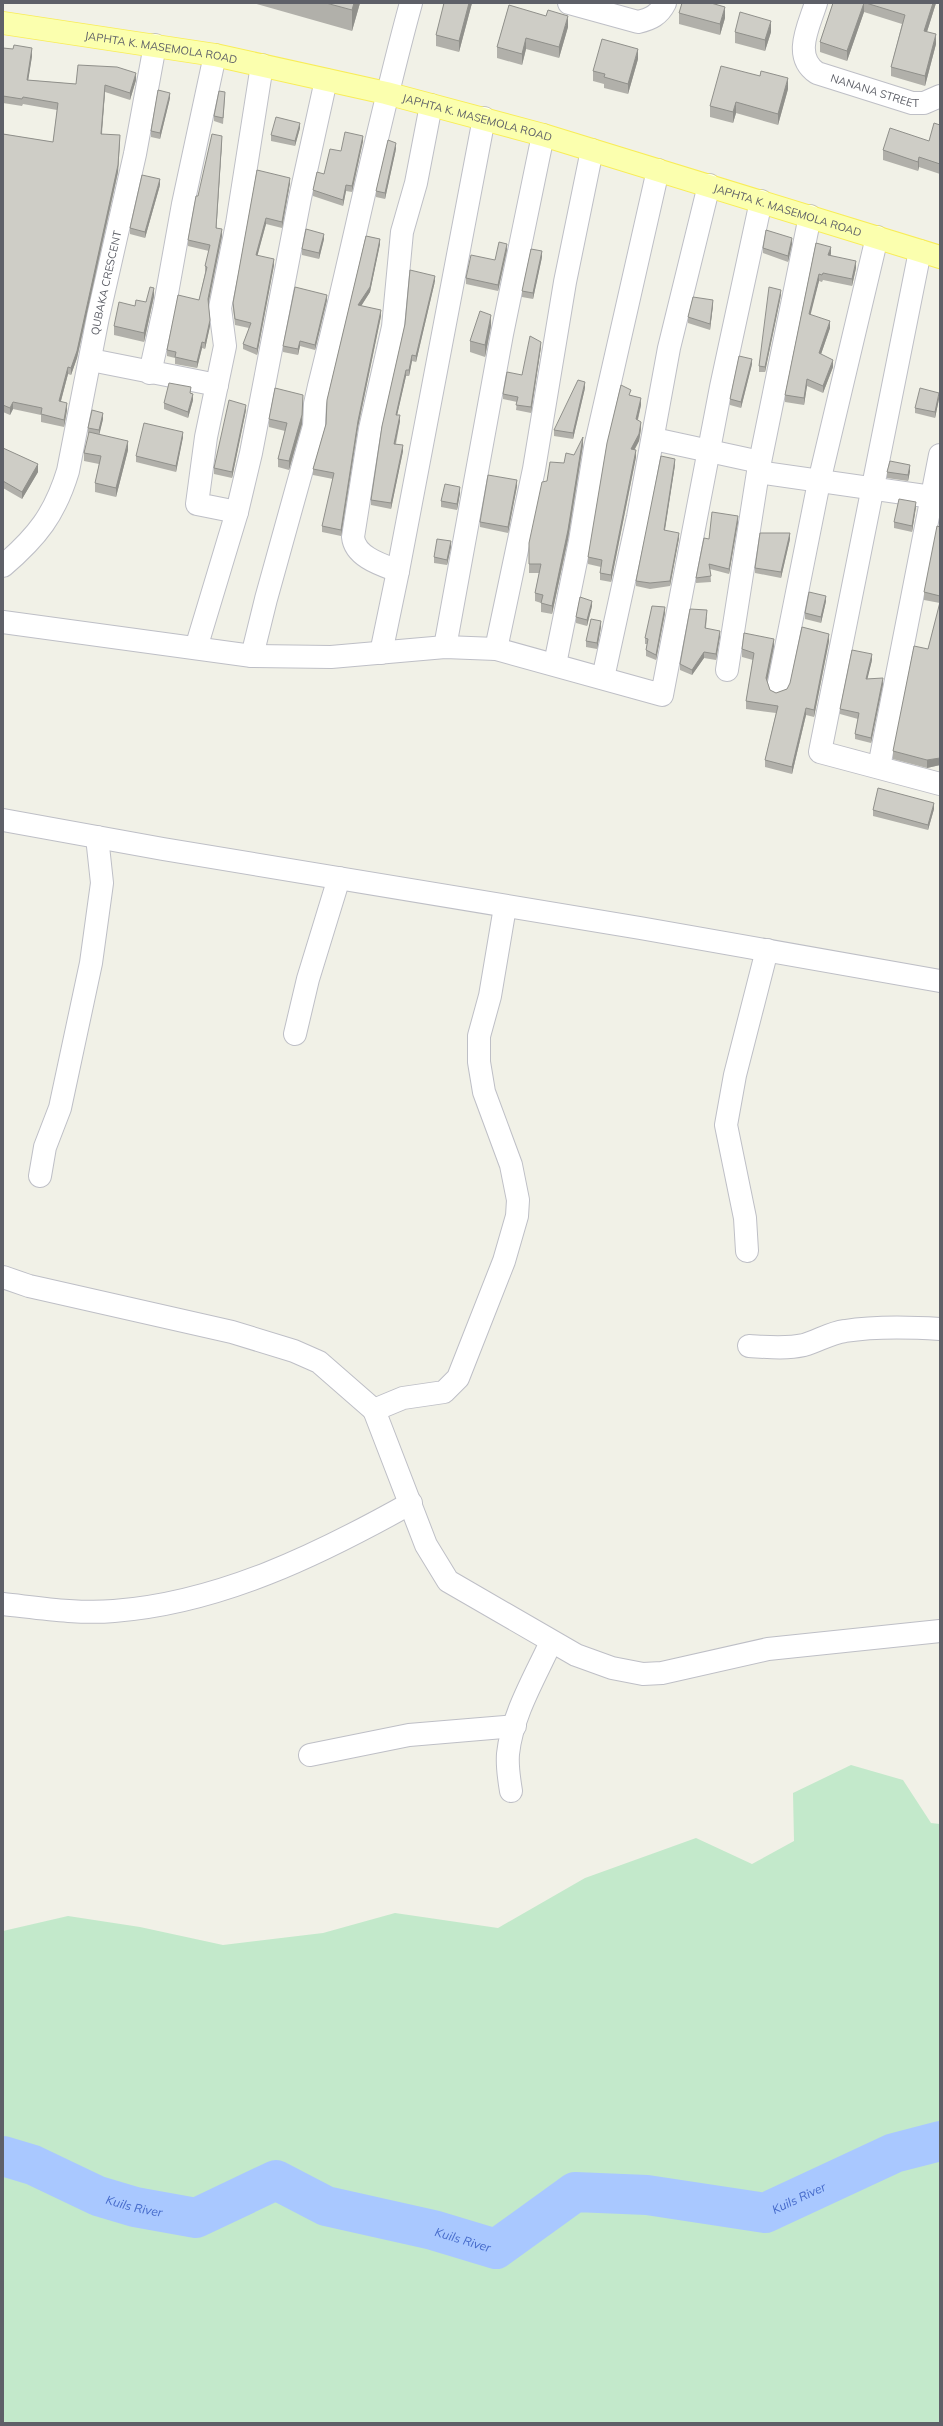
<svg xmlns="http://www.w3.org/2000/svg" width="943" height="2426" font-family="Mulish,sans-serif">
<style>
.green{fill:#c3e9cb}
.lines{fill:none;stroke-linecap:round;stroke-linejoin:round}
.river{stroke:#a9c8ff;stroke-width:40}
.minor-casing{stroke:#bebfc6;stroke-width:24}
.major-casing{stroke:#f8ed59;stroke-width:24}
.minor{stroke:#fff;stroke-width:22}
.major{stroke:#fbffae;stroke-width:22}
.wall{fill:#b1b0aa}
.shaded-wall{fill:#90908b}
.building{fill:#cecdc6;stroke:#90908b}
.labels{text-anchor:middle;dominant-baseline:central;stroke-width:4;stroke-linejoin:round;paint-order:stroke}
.street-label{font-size:11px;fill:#5e6068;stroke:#fff}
.water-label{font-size:12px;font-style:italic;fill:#4469ca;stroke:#fff}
</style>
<rect width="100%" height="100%" fill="#f1f1e7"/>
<path class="green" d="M 851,1765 L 903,1780 L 931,1823 L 940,1824 L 940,2423 L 3,2423 L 3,1931 L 68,1916 L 140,1927 L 223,1945 L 323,1933 L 395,1913 L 498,1928 L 585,1878 L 696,1838 L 752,1864 L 794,1841 L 793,1793 Z"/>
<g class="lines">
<path class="river" id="s1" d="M 3,2156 L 33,2165 L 98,2196 L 135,2207 L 196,2218 L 276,2180 L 326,2206 L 433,2230 L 496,2249 L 575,2192 L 647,2195 L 765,2213 L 894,2153 L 940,2141"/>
<defs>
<g id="minor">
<path d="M 569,3 L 638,22 C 651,19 659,15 665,3"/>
<path id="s2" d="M 816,3 C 809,26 792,56 817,73 L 912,103 L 924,103 L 940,96"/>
<path d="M 431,105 L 416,183 L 402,232 L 393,327 L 370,429 L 353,537 C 355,557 382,565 398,571 L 484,118"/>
<path d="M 920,251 L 820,752 L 940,784"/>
<path d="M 91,360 L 217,385"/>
<path d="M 150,373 L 164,310 L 183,204 L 215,55"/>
<path d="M 654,439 L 760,462"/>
<path d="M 758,472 L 932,497"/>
<path d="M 237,512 L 197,504 L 206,437 L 225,346 L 220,308 L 237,224 L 262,65"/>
<path id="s3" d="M 3,566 C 37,537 55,514 68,471 L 98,317 L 135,154 L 155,45"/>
<path d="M 3,622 L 252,656 L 331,657 L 445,647 L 496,649 L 662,695 L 721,387 L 761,201"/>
<path d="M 445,647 L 502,334 L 543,135"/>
<path d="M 196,648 L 237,512 L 251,453 L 300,198 L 326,80"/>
<path d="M 496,649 L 534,469 L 565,282 L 592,150"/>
<path d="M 381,653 L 398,571"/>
<path d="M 252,656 L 266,599 L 314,426 L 315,404 L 319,386 C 351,259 376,130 411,3"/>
<path d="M 555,664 L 580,541 L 595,448 L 658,170"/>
<path d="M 727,670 L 758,472 L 810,216"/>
<path d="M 603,678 L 638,517 L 669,348 L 709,185"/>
<path d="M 778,688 L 819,482 L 877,237"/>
<path d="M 879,767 L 940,455"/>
<path d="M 3,820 L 163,849 L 640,928 L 940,981"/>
<path d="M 295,1034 L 308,979 L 339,878"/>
<path d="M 40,1176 L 45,1147 L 60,1108 L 91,963 L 102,883 L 97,837"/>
<path d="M 747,1251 L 745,1218 L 726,1125 L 735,1075 L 767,950"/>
<path d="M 3,1277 L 29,1286 L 232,1332 L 294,1351 L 319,1362 L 374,1410 L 403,1398 L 444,1392 L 458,1378 L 504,1261 L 517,1216 L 518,1200 L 511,1165 L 484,1092 L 479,1062 L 479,1036 L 490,996 L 505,907"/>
<path d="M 749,1346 C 767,1347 786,1349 804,1345 C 818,1341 830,1333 845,1331 C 876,1326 909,1327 940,1329"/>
<path d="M 374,1410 L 426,1545 L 448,1581 L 576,1655 L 612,1668 L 643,1674 L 662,1673 L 768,1649 L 940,1631"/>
<path d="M 3,1604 C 40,1608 77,1614 114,1611 C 220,1603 320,1554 411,1503"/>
<path d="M 310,1755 L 409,1735 L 515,1726"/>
<path d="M 511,1791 C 509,1779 507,1766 508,1754 C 512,1715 535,1677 551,1642"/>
</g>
<g id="major">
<path id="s4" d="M 3,23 L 215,55 L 386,93 L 543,135 L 940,257"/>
</g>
</defs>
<use href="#minor" class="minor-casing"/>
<use href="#major" class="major-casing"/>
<use href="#minor" class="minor"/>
<use href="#major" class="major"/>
</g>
<path class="wall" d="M 253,3 L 360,3 L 352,31 Z
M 443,3 L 472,3 L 459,52 L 436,46 L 436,35 L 444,5 L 443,5 Z
M 833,3 L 936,3 L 927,32 L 936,44 L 925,86 L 891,76 L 891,67 L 902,24 L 864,12 L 847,61 L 820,52 L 820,42 Z
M 509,5 L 568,27 L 559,58 L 526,49 L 522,65 L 497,58 L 497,47 Z
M 679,13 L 725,18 L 720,35 L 679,24 Z
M 735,32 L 771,32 L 765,51 L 735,43 Z
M 3,48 L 32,56 L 28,80 L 76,84 L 136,80 L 130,100 L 105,92 L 102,134 L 120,143 L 118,172 L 77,358 L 71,375 L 68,374 L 61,401 L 67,410 L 64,427 L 41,422 L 41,415 L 13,409 L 10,415 L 3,412 L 3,134 L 53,142 L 57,110 L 23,104 L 22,106 L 3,103 Z
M 638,59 L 628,94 L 604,88 L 604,84 L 593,81 L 593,71 Z
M 760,76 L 788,89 L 778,125 L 736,113 L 733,123 L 710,117 L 710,106 Z
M 225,97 L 223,124 L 214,121 L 214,116 Z
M 170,98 L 160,139 L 151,137 L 151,131 Z
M 940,125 L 940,174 L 919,167 L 918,171 L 883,160 L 883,150 L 929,141 Z
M 300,128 L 295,146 L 271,141 L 271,135 Z
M 363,141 L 352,192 L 346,191 L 343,206 L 313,196 L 313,190 L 324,174 L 341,151 Z
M 222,142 L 216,228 L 222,236 L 208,303 L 210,326 L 205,349 L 202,348 L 197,368 L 175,364 L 175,358 L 167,356 L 167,350 L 199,300 L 205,273 L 205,266 L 209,251 L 188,246 L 188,240 L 198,196 Z
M 396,149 L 385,199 L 376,197 L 376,191 Z
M 257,170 L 290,183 L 282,228 L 266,224 L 257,256 L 274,265 L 257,355 L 243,349 L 243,344 L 249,328 L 235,325 L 233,308 L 233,303 Z
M 160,185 L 145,238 L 130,234 L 130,228 Z
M 366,236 L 380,239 L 380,244 L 370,292 L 361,306 L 381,310 L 381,316 L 358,427 L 341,536 L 322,532 L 322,526 L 333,479 L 313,475 L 313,469 L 326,424 L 327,400 Z
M 324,239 L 319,259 L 302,255 L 302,249 Z
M 816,243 L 831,254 L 830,255 L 856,268 L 852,286 L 823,280 L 822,282 L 819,281 L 810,314 L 830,328 L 821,354 L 833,367 L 823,393 L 807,386 L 804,405 L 785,402 L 785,395 Z
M 792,244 L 788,262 L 763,253 L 763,248 Z
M 507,250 L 498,291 L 466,284 L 466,278 L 495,260 Z
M 542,257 L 533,299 L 522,297 L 522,291 Z
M 435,281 L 416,362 L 412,361 L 409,376 L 406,376 L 397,415 L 400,421 L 396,444 L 403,451 L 391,509 L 371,505 L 371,500 L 382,426 Z
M 781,295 L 765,372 L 759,372 L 759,366 Z
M 154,296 L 144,342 L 114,335 L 114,326 L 135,306 L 146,302 Z
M 327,300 L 315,350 L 300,346 L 298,355 L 283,352 L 283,346 Z
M 713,305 L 710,330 L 688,323 L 688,317 Z
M 491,326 L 485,357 L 470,352 L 470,341 Z
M 541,347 L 531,413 L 516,410 L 517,402 L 503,399 L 503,394 L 522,375 Z
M 752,364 L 741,408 L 730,405 L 730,399 Z
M 585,388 L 573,439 L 554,436 L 554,430 Z
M 191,393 L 193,400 L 188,418 L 164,409 L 164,403 Z
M 631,395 L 641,405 L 638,420 L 641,429 L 639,441 L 635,449 L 636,457 L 611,582 L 600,580 L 600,573 L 601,567 L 588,564 L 588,557 Z
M 939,399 L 935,418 L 915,413 L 915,408 Z
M 303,403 L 302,424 L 289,470 L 278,467 L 278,459 L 285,431 L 269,427 L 269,419 Z
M 246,410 L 232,478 L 214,474 L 214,468 Z
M 103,419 L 99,434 L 128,450 L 116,497 L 95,492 L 95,483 L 99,464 L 84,461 L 84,453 L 89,434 L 88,433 L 88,428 Z
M 183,437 L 176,472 L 136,462 L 136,456 Z
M 583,445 L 568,539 L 552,614 L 541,612 L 541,603 L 535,601 L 535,593 L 539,573 L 529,573 L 529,543 L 564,463 L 574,455 Z
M 3,448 L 38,472 L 22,499 L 3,488 Z
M 675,465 L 665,530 L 679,538 L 670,586 L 650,589 L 636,586 L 636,581 Z
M 910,471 L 908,481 L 887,478 L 887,472 Z
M 517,486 L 508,533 L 480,527 L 480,522 Z
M 460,493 L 457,510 L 441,507 L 441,501 Z
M 916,507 L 912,532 L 894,528 L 894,522 Z
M 738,522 L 729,574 L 710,569 L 711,582 L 696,583 L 696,578 L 709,539 Z
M 940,527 L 940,765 L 927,768 L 893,759 L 893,751 L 928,649 L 940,603 L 924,600 L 924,592 Z
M 790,539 L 781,578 L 755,573 L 755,568 Z
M 451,547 L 447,565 L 434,563 L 434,557 Z
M 826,601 L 821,623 L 805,619 L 805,613 Z
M 592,606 L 587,626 L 576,623 L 576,617 Z
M 665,613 L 656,660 L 646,656 L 646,650 L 647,644 L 645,644 L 645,638 Z
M 707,616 L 706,628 L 720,636 L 716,660 L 704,658 L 692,675 L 680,670 L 680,664 Z
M 601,627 L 597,649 L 586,647 L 586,641 Z
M 829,641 L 814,717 L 806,715 L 792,774 L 765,767 L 765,760 L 776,713 L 746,709 L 746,701 L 753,660 L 742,657 L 742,649 L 774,646 L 767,681 L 770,690 L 776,693 L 787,689 Z
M 872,660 L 867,679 L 883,684 L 871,743 L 855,739 L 855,734 L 858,719 L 840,714 L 840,709 Z
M 934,809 L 928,830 L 873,816 L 873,810 Z"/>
<path class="shaded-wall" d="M 354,3 L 360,3 L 352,31 L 352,10 Z
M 469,3 L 472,3 L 459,52 L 459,41 Z
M 864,3 L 864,12 L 847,61 L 847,51 Z
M 933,3 L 936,3 L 924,41 L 924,31 Z
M 725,7 L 725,18 L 720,35 L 720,24 Z
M 568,16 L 568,27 L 559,58 L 559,47 Z
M 771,21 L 771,32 L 765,51 L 765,40 Z
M 936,34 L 936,44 L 925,86 L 925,76 Z
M 526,38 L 526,49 L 522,65 L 522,54 Z
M 32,48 L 32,56 L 27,88 L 27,80 Z
M 638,49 L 638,59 L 628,94 L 628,84 Z
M 136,73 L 136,80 L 130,100 L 130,93 Z
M 788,78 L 788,89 L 778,125 L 778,114 Z
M 105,85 L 105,92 L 101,141 L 101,134 Z
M 170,93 L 170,98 L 160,139 L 160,133 Z
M 736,102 L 736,113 L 733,123 L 733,112 Z
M 300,123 L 300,128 L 295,146 L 295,141 Z
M 120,135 L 118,172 L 77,358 L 71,375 L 71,368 Z
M 222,136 L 222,142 L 216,235 L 216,228 Z
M 363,136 L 363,141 L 352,192 L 352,186 Z
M 396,143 L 396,149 L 385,199 L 385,193 Z
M 919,157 L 919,167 L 918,171 L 918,162 Z
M 290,178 L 290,183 L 282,228 L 282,222 Z
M 160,179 L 160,185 L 145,238 L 145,232 Z
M 346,185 L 346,191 L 343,206 L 343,200 Z
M 266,218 L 266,224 L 256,261 L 256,255 Z
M 222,229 L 222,236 L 208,306 L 208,299 Z
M 324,234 L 324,239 L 319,259 L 319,253 Z
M 792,238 L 792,244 L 788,262 L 788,256 Z
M 380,239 L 380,244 L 370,292 L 358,311 L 358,305 Z
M 507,244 L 507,250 L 498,291 L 498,285 Z
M 831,247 L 831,254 L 828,262 L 828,255 Z
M 542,251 L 542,257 L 533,299 L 533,293 Z
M 274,259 L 274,265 L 257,355 L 257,349 Z
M 856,261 L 856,268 L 852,286 L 852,279 Z
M 819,274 L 819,281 L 809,321 L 809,314 Z
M 435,276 L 435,281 L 416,362 L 416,356 Z
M 154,288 L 154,296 L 144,342 L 144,333 Z
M 781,290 L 781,295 L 765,372 L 765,367 Z
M 327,295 L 327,300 L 315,350 L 315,345 Z
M 713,300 L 713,305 L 710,330 L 710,324 Z
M 381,310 L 381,316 L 358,427 L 341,536 L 341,530 L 358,421 Z
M 491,315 L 491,326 L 485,357 L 485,345 Z
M 210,320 L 210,326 L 205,349 L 205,343 Z
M 830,321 L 830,328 L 819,360 L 819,353 Z
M 300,341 L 300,346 L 298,355 L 298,349 Z
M 202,342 L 202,348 L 197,368 L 197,362 Z
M 541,342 L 541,347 L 531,413 L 531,407 Z
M 412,355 L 412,361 L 409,376 L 409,370 Z
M 752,359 L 752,364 L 741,408 L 741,402 Z
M 833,360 L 833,367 L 823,393 L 823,386 Z
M 68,367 L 68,374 L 59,408 L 59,401 Z
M 406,370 L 406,376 L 396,420 L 396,415 Z
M 807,379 L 807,386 L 804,405 L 804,398 Z
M 585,382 L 585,388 L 573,439 L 573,433 Z
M 939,393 L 939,399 L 935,418 L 935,412 Z
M 193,394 L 193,400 L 188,418 L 188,412 Z
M 303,395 L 302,424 L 289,470 L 289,461 Z
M 641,398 L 641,405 L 636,426 L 636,419 Z
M 13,402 L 13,409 L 10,415 L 10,408 Z
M 67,403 L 67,410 L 64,427 L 64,420 Z
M 246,405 L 246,410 L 232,478 L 232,472 Z
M 103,413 L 103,419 L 99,436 L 99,430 Z
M 400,415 L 400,421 L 394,449 L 394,444 Z
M 641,422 L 641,429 L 639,441 L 631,456 L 631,449 Z
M 183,432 L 183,437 L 176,472 L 176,466 Z
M 583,437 L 583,445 L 568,539 L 552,614 L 552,606 Z
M 128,441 L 128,450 L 116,497 L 116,488 Z
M 403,445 L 403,451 L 391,509 L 391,503 Z
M 636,450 L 636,457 L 611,582 L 611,575 Z
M 675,459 L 675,465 L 664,535 L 664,530 Z
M 38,464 L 38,472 L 22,499 L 22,492 Z
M 910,465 L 910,471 L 908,481 L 908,475 Z
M 517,480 L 517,486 L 508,533 L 508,527 Z
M 460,487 L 460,493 L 457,510 L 457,504 Z
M 916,502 L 916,507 L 912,532 L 912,526 Z
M 738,516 L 738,522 L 729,574 L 729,569 Z
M 679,533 L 679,538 L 670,586 L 670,581 Z
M 790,533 L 790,539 L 781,578 L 781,572 Z
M 451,541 L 451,547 L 447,565 L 447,560 Z
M 826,596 L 826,601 L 821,623 L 821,617 Z
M 592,601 L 592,606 L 587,626 L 587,620 Z
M 665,607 L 665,613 L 656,660 L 656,655 Z
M 601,621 L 601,627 L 597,649 L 597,643 Z
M 720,631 L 720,636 L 716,660 L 716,654 Z
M 829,634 L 829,641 L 814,717 L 814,710 Z
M 774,639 L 774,646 L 766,686 L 766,678 Z
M 704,652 L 704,658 L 692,675 L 692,670 Z
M 872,654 L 872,660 L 866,685 L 866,679 Z
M 883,678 L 883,684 L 871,743 L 871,738 Z
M 806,708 L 806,715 L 792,774 L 792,767 Z
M 940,758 L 940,765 L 927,768 L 927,760 Z
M 934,803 L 934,809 L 928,830 L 928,825 Z"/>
<path class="building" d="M 326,3 L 354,3 L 352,10 Z
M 444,3 L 469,3 L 459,41 L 436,35 Z
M 682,3 L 711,3 L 725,7 L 720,24 L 679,13 Z
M 833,3 L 864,3 L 847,51 L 820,42 Z
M 866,3 L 933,3 L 924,31 L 936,34 L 925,76 L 891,67 L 905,15 Z
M 509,5 L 546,16 L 548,10 L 568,16 L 559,47 L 526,38 L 522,54 L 497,47 Z
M 740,12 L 771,21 L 765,40 L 735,32 Z
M 602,39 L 638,49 L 628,84 L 604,77 L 605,74 L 593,71 Z
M 14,45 L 32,48 L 27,80 L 76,84 L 78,65 L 117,67 L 136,73 L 130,93 L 105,85 L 101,134 L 120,135 L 118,165 L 77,351 L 71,368 L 68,367 L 59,401 L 67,403 L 64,420 L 41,414 L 42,408 L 13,402 L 10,408 L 3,405 L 3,134 L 53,142 L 58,103 L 23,97 L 22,99 L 3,96 L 3,48 L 13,49 Z
M 721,66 L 760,76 L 761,71 L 788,78 L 778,114 L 736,102 L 733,112 L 710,106 Z
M 158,90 L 170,93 L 160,133 L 151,131 Z
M 219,91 L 225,92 L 223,118 L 214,116 Z
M 276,117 L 300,123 L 295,141 L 271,135 Z
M 934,123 L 940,125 L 940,164 L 919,157 L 918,162 L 883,150 L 890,128 L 929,141 Z
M 345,132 L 363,136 L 352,186 L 346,185 L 343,200 L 313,190 L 317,172 L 324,174 L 330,149 L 341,151 Z
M 212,134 L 222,136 L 216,228 L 222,229 L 208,299 L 210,320 L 205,343 L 202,342 L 197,362 L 175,357 L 176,352 L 167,350 L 178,295 L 199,300 L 207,267 L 205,266 L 210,245 L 188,240 L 196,196 L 198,196 Z
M 388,140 L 396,143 L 385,193 L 376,191 Z
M 257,170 L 290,178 L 282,222 L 266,218 L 256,255 L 274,259 L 257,349 L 243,344 L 251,323 L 235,319 L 233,303 Z
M 142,175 L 160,179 L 145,232 L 130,228 Z
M 306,229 L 324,234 L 319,253 L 302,249 Z
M 766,230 L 792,238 L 788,256 L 763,248 Z
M 366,236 L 380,239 L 370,287 L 358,305 L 381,310 L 358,421 L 341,530 L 322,526 L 334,473 L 313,469 L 326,424 L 327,400 Z
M 499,242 L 507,244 L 498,285 L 466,278 L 471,255 L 495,260 Z
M 816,243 L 831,247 L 828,255 L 856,261 L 852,279 L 823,273 L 822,275 L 819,274 L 809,314 L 830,321 L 819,353 L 833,360 L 823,386 L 807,379 L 804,398 L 785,395 Z
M 531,249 L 542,251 L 533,293 L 522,291 Z
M 410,270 L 435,276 L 416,356 L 412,355 L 409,370 L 406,370 L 396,415 L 400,415 L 394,444 L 403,445 L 391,503 L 371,500 L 382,426 L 405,324 Z
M 150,287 L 154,288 L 144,333 L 114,326 L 119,302 L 135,306 L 136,300 L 146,302 Z
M 295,287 L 327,295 L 315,345 L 300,341 L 298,349 L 283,346 Z
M 769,287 L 781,290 L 765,367 L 759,366 Z
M 693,297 L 713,300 L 710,324 L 688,317 Z
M 480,311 L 491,315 L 485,345 L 470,341 Z
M 530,336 L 541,342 L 531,407 L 516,405 L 518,397 L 503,394 L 507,372 L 522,375 Z
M 739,356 L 752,359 L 741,402 L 730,399 Z
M 578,380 L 585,382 L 573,433 L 554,430 Z
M 169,383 L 191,387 L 190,393 L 193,394 L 188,412 L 164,403 Z
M 621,385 L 631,390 L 629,395 L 641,398 L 636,419 L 641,422 L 639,434 L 631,449 L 636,450 L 611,575 L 600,573 L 602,560 L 588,557 L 607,443 Z
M 275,388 L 303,395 L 302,415 L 289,461 L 278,459 L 287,423 L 269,419 Z
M 920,388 L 939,393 L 935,412 L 915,408 Z
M 229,400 L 246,405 L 232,472 L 214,468 Z
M 92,410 L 103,413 L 99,430 L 88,428 Z
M 144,423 L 183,432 L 176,466 L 136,456 Z
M 89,432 L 128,441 L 116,488 L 95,483 L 101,456 L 84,453 Z
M 583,437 L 568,530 L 552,606 L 541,603 L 543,595 L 535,593 L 541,564 L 529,564 L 529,543 L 542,482 L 547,481 L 550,462 L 564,463 L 566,453 L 574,455 Z
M 3,448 L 38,464 L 22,492 L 3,481 Z
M 661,456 L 675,459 L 664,530 L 679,533 L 670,581 L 650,583 L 636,581 Z
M 890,461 L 910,465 L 908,475 L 887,472 Z
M 488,475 L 517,480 L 508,527 L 480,522 Z
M 445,484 L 460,487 L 457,504 L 441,501 Z
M 899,499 L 916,502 L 912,526 L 894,522 Z
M 712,512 L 738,516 L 729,569 L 709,564 L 711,576 L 696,578 L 704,538 L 709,539 Z
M 937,526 L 940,527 L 940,596 L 924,592 Z
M 760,533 L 790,533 L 781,572 L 755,568 Z
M 437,539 L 451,541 L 447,560 L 434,557 Z
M 809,592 L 826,596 L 821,617 L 805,613 Z
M 580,597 L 592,601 L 587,620 L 576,617 Z
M 940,602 L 940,758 L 927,760 L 893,751 L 914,646 L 928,649 Z
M 652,606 L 665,607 L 656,655 L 646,650 L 648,639 L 645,638 Z
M 690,609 L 707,610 L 705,628 L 720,631 L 716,654 L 704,652 L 692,670 L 680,664 Z
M 591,619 L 601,621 L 597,643 L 586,641 Z
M 802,627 L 829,634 L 814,710 L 806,708 L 792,767 L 765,760 L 778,706 L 746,701 L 754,653 L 742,649 L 744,633 L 774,639 L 766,678 L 770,690 L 776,693 L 787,689 L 790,683 Z
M 852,650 L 872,654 L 866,679 L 883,678 L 871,738 L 855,734 L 859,713 L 840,709 Z
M 878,788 L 934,803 L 928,825 L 873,810 Z"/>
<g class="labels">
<g class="street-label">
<text stroke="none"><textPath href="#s4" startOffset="160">JAPHTA K. MASEMOLA ROAD</textPath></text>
<text stroke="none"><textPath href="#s2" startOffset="137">NANANA STREET</textPath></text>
<text stroke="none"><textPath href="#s4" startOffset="484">JAPHTA K. MASEMOLA ROAD</textPath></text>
<text stroke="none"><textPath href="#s4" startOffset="808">JAPHTA K. MASEMOLA ROAD</textPath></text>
<text stroke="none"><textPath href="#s3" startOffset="309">QUBAKA CRESCENT</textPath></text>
</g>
<g class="water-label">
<text stroke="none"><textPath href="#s1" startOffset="850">Kuils River</textPath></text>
<text stroke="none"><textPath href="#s1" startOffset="141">Kuils River</textPath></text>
<text stroke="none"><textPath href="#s1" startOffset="490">Kuils River</textPath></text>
</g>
</g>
<rect width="943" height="2426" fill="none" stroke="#5e6068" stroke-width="8"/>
</svg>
